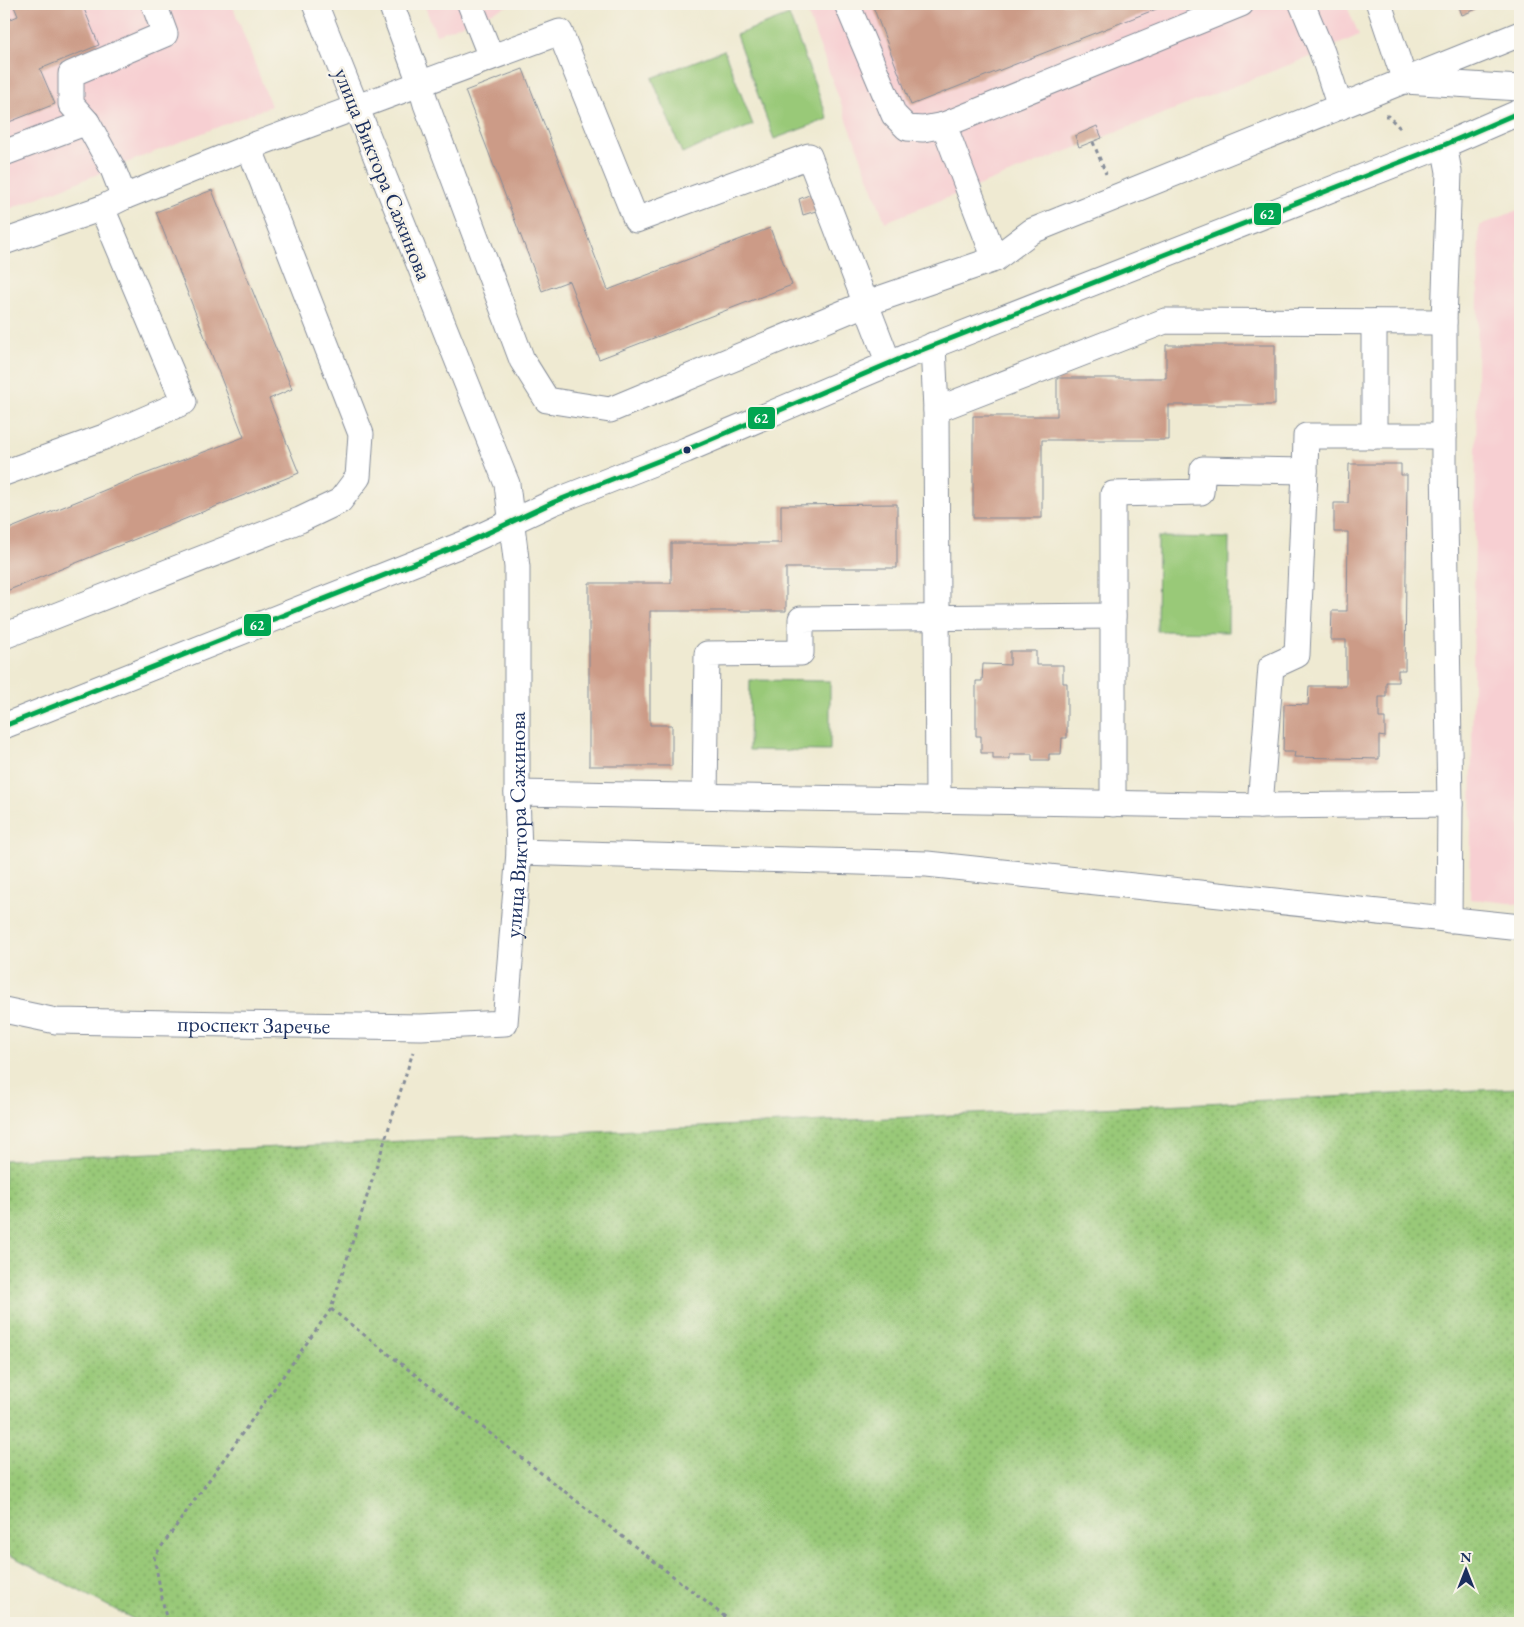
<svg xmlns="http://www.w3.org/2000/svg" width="1524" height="1627" font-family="'EB Garamond',serif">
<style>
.built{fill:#f7cfd2}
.grass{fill:url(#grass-dots);stroke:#5a7c6b}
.park{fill:#99c978;stroke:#5a7c6b}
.building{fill:#cc9b87}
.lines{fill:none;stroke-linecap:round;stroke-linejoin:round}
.minor-casing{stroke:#858c98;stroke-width:27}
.path{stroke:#858c98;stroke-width:3;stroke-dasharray:4 4;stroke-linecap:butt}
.minor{stroke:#fff;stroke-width:25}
.bus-1-casing{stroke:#f7f3e8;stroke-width:9}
.bus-1{stroke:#00a651;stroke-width:5}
.bus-dot{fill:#1b2f5e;stroke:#f7f3e8;stroke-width:2}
.labels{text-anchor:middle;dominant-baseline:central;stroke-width:5;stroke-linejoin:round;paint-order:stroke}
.street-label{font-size:22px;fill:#1b2f5e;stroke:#f7f3e8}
.line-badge{stroke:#f7f3e8;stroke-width:2}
.badge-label{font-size:14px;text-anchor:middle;font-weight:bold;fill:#fff}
</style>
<defs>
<pattern id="grass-dots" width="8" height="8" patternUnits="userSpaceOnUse" patternTransform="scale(1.25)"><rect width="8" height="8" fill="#99c978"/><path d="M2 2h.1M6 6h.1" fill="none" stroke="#7ca466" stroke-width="1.8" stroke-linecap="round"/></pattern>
</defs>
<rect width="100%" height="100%" fill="#f7f3e8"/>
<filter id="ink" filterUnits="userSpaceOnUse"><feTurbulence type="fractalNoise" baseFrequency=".02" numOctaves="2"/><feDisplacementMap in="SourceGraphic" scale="10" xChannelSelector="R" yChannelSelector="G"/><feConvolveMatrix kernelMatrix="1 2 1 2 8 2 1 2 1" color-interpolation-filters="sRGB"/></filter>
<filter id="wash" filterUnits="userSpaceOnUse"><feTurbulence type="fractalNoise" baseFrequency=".0096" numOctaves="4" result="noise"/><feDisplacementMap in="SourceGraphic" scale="20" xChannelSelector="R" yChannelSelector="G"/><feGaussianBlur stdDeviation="1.12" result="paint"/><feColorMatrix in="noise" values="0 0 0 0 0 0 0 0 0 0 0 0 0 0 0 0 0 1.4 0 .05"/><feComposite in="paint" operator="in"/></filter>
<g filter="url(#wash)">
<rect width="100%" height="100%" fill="#efead2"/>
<path class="built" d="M 4,4 L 232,4 L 271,106 L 4,211 Z
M 424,4 L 512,4 L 436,35 Z
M 804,4 L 1346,4 L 1359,35 L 1322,52 L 885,222 Z
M 1520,209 L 1520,904 L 1470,899 L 1479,226 Z"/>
<path class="grass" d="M 1520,1088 L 1520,1623 L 141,1623 L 4,1552 L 4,1160 Z"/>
<path class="park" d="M 789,15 L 828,119 L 774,139 L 736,35 Z
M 724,50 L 753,125 L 682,153 L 652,78 Z
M 1158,537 L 1229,538 L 1228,632 L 1157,631 Z
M 750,680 L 830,681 L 830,751 L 749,750 Z"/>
<g id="blocks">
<path class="building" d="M 13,4 L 82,4 L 99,45 L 40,69 L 55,104 L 4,124 L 4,22 L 18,16 Z
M 872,4 L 926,4 L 929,9 L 943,4 L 1169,4 L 911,105 Z
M 1458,4 L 1489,4 L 1462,15 Z
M 523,69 L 608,290 L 770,228 L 792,285 L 599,359 L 569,281 L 542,291 L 465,91 Z
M 1097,126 L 1102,138 L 1079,147 L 1075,136 Z
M 212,190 L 292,389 L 269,399 L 299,473 L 4,592 L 4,531 L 132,479 L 244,437 L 156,212 Z
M 814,193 L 819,210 L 803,215 L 799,199 Z
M 1166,345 L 1275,345 L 1275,405 L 1169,405 L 1169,440 L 1042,440 L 1042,518 L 973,518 L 973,416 L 1057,416 L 1057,378 L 1166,378 Z
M 1349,464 L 1401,464 L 1401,475 L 1407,475 L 1405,670 L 1398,670 L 1398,682 L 1386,682 L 1386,697 L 1379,697 L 1379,718 L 1385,718 L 1385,737 L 1379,736 L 1379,759 L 1294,757 L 1295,752 L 1283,752 L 1284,704 L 1308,705 L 1309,686 L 1346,686 L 1346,640 L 1331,640 L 1332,611 L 1347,611 L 1348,532 L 1334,532 L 1334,503 L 1348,503 Z
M 897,504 L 897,568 L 786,568 L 786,611 L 650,611 L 650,725 L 672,725 L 672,766 L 589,766 L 589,583 L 671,583 L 671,543 L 781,543 L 781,505 Z
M 1010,651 L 1036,651 L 1036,665 L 1063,665 L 1063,683 L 1067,683 L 1067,738 L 1062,738 L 1061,754 L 1049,754 L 1049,760 L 1032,760 L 1032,754 L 1010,754 L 1010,759 L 993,759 L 993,753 L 981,753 L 981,736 L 976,736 L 976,681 L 982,681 L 983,664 L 1010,665 Z"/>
</g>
</g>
<g filter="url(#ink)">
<use href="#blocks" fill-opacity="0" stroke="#858c98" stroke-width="1"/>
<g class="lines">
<defs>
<g id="minor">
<path d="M 391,4 L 420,83 L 426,104 L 522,360 L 547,400 L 610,410 L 867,303 L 995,259 L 1032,231 L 1520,34"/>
<path d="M 470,4 L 491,57"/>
<path d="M 847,4 L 894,115 L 907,128 L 923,129 L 944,125 L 995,259"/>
<path d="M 1302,4 L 1322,52 L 1340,107"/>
<path d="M 1379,4 L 1405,81 L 1520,88"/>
<path d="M 87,122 L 71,104 L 71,74 L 165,34 L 154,4"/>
<path d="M 944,125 L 1241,4"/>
<path d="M 1444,145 L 1449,172 L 1444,322 L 1444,462 L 1450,804 L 1449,920"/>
<path d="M 4,153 L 87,122 L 113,169 L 124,197"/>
<path d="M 4,242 L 102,208 L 124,197 L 249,147 L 560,32 L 636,220 L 809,156 L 889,364"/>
<path d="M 1374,322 L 1374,436"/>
<path d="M 933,345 L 936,410 L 938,801"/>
<path d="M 936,410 L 1165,321 L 1444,322"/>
<path d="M 4,473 L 104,437 L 184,402 L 102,208"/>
<path d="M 4,636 L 300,520 L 340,501 L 358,477 L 361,434 L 249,147"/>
<path d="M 4,726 L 468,542 L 554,502 L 686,450 L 909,355 L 1444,145 L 1520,112"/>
<path d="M 517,793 L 1260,806 L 1450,804"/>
<path d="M 705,796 L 707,654 L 801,653 L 801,619 L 1113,616"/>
<path d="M 1113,804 L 1113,494 L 1201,492 L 1203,469 L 1305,471 L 1306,436 L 1444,436"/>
<path d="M 1260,806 L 1271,667 L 1297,655 L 1305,471"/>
<path d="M 519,852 L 927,864 L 1520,927"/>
<path id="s1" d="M 4,1010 L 56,1021 L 421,1027 L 505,1023 L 519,852 L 517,793 L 517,567 L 507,484 L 315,4"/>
</g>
</defs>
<use href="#minor" class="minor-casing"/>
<path class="path" d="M 1385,116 L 1388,116 L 1402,130
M 1093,142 L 1106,174
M 331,1309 L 733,1623
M 167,1623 L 154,1557 L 331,1309 L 413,1052"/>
<use href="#minor" class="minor"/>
<defs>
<path id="bus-1" d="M 4,726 L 468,542 L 554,502 L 686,450 L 909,355 L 1444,145 L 1520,112"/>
</defs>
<use href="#bus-1" class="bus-1-casing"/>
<use href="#bus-1" class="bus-1"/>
</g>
</g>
<circle class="bus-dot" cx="687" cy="450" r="4.5"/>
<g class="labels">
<g class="street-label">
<text transform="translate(383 174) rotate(68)">улица Виктора Сажинова</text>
<text stroke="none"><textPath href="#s1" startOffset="701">улица Виктора Сажинова</textPath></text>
<text stroke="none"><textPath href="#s1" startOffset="251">проспект Заречье</textPath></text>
</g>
</g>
<g class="line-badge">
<rect x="1253" y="202" width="29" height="24" rx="5" fill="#00a651"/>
<rect x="747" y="406" width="29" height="24" rx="5" fill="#00a651"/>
<rect x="243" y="613" width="29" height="24" rx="5" fill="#00a651"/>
</g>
<g class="badge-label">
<text x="1267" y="219">62</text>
<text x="761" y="423">62</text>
<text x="257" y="630">62</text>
</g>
<rect width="1524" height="1627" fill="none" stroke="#f7f3e8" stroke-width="20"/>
<g transform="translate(1466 1570)" stroke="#f7f3e8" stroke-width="4" paint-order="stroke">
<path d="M0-4L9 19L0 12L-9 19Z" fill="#1b2f5e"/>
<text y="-8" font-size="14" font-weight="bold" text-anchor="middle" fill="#1b2f5e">N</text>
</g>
</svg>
